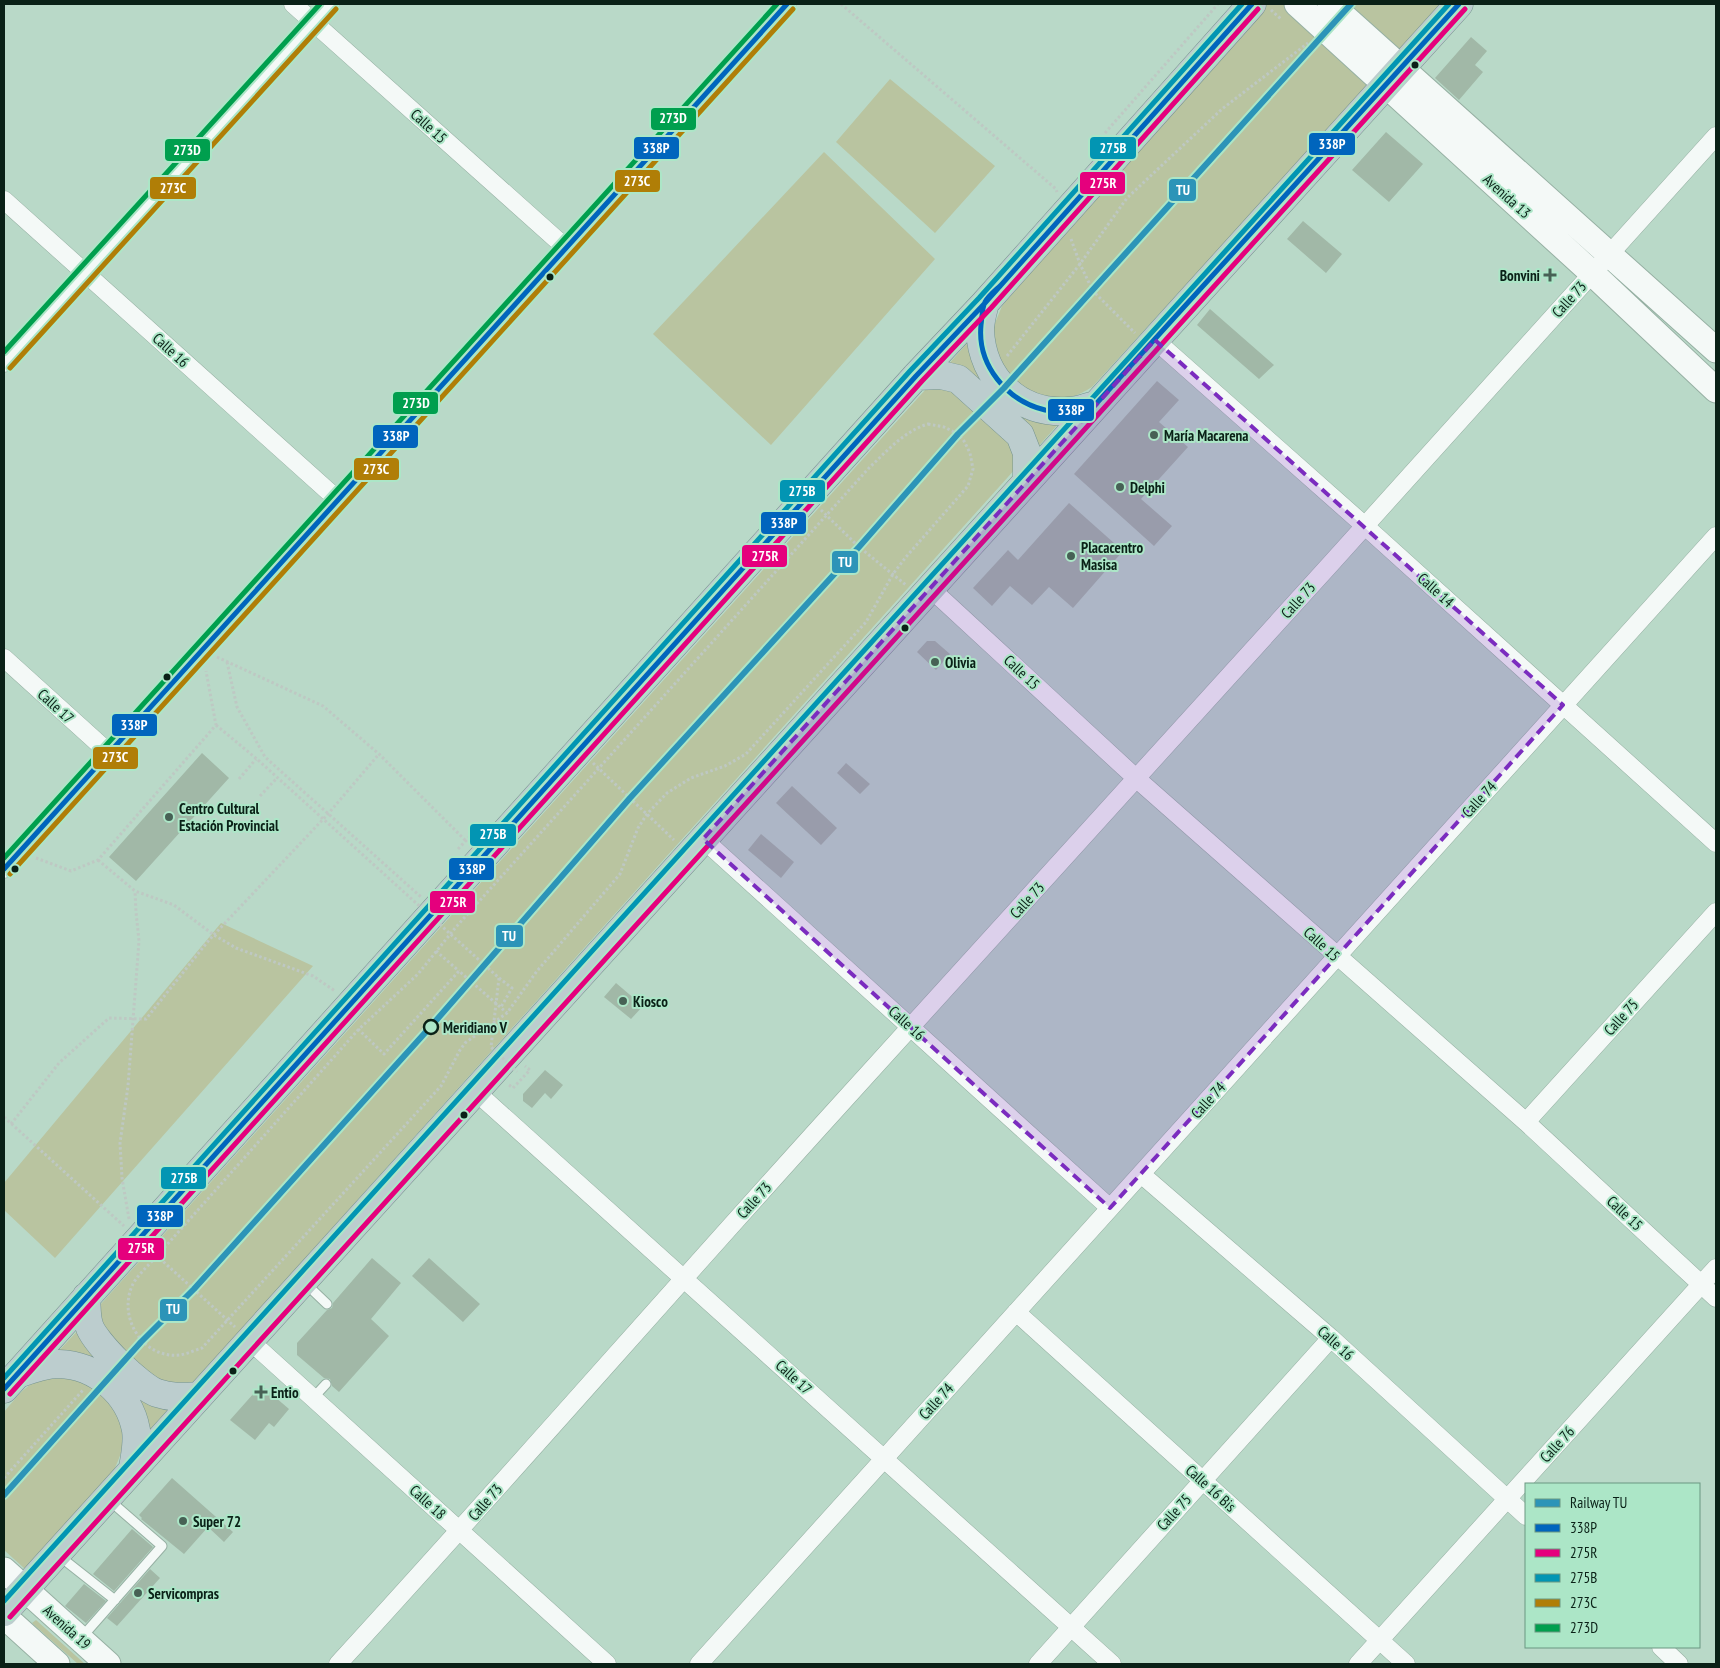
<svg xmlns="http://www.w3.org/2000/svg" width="1720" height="1668" font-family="'PT Sans Narrow',sans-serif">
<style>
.green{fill:#b9c4a0}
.building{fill:#a1b8a7}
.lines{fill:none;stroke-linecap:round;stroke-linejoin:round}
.lane-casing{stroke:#96b0a3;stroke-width:11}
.street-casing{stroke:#96b0a3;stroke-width:19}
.secondary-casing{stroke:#96b0a3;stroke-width:27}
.highway-casing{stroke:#75938e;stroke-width:29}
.path{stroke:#bec8c3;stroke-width:3;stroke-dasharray:2.5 2.5;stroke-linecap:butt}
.lane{stroke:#f4f9f7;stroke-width:9}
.street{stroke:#f4f9f7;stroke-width:18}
.secondary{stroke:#f4f9f7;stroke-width:25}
.highway{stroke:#bccdce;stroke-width:28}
.path-bridge{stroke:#bec8c3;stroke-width:3;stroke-dasharray:2.5 2.5;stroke-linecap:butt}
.bus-1-casing{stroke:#ace6c7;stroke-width:9}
.bus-2-casing{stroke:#ace6c7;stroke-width:9}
.bus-3-casing{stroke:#ace6c7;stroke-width:9}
.bus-4-casing{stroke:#ace6c7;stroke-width:9}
.bus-5-casing{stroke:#ace6c7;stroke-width:9}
.bus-1{stroke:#0065bd;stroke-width:5}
.bus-2{stroke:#e5007d;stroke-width:5}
.bus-3{stroke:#0295b3;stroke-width:5}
.bus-4{stroke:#b07e07;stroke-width:5}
.bus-5{stroke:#009f4e;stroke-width:5}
.rail-1-casing{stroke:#ace6c7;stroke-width:10}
.rail-1{stroke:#2c94b8;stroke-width:6}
.marked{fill:#7b2cbf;fill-opacity:0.2;stroke:#7b2cbf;stroke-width:4;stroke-dasharray:10 6;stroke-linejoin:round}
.bus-dot{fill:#0a2117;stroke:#ace6c7;stroke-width:2}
.poi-dot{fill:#476155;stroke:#ace6c7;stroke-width:2}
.stop-dot{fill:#ace6c7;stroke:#0a2117;stroke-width:2.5}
.labels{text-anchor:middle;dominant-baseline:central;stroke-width:4;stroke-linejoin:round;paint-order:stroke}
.street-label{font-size:15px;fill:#0a2117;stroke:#ace6c7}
.poi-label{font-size:15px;font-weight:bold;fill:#0a2117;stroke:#ace6c7;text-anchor:start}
.stop-label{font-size:15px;font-weight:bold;fill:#0a2117;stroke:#ace6c7;text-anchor:start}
.line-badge{stroke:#ace6c7;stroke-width:2}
.badge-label{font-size:14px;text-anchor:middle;font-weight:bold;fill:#fff}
</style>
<rect width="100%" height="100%" fill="#b9d9c8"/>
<path class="green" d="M 1264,4 L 1284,4 L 1372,82 L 1092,387 C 1061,406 1053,400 1020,391 L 993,352 L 993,328 L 1002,306 Z
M 1343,4 L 1441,4 L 1398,53 Z
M 890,79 L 995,166 L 935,233 L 836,142 Z
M 824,152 L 935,259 L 771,445 L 653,334 Z
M 972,338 L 974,359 L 1061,421 L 1035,450 L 945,368 Z
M 947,384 L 1016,444 L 1017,467 L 190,1386 L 169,1391 L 100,1333 L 100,1305 L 926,389 Z
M 221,923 L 313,966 L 55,1258 L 4,1210 L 4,1183 Z
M 81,1327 L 170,1407 L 146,1434 L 141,1411 L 54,1356 Z
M 57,1376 L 93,1383 C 100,1391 119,1412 122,1420 C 128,1437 121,1455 114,1470 L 25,1569 L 4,1550 L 4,1412 C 23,1390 27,1381 57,1376 Z
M 36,1620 L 85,1664 L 78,1664 L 32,1623 Z"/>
<path class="building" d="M 1471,37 L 1487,51 L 1475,65 L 1483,72 L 1459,100 L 1435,78 Z
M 1386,132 L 1423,164 L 1389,202 L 1352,170 Z
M 1303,221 L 1342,254 L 1326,273 L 1287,239 Z
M 1210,309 L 1274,365 L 1259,379 L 1197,325 Z
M 1157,381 L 1179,400 L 1159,422 L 1188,447 L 1141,499 L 1172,526 L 1154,546 L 1074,474 Z
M 1069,503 L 1123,551 L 1073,608 L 1049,587 L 1032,605 L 1010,586 L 992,606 L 973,588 L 1008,550 L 1018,560 Z
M 927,641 L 935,641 L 950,654 L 936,670 L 917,652 Z
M 202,753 L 229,778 L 136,881 L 109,857 Z
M 846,763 L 870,784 L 860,794 L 837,773 Z
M 792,786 L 837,828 L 821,845 L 776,803 Z
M 761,834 L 794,862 L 781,878 L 748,850 Z
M 616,983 L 643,1006 L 631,1019 L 604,997 Z
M 545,1070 L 563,1085 L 551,1099 L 545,1093 L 532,1108 L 523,1101 L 523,1094 Z
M 372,1258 L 401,1283 L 371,1319 L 389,1336 L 339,1392 L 332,1386 L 330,1379 L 324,1378 L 297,1355 L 297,1343 L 327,1310 L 332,1308 L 333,1303 Z
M 429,1258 L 480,1304 L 463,1322 L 412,1276 Z
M 261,1385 L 289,1409 L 274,1427 L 269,1423 L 255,1440 L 230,1420 Z
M 172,1478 L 233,1532 L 224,1542 L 208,1527 L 184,1554 L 141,1519 L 142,1518 L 139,1515 Z
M 132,1529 L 153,1547 L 114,1591 L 93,1574 Z
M 150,1569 L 160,1578 L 117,1626 L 107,1618 Z
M 84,1584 L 106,1601 L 86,1623 L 65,1606 Z"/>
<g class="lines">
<defs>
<path id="lane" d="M 305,1283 L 327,1304
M 313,1398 L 326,1384
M 58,1555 L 115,1600
M 82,1637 L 162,1546 L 109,1500"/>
<path id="street" d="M 293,4 L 566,248
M 4,200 L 338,500
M 1155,340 L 1365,526 L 1716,843
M 4,363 L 330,4
M 930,588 L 1137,779 L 1526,1122 L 1716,1298
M 4,658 L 109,753
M 703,839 L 1110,1208
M 4,869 L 787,4
M 475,1091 L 1112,1664
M 1526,1122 L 1716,912
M 1141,1174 L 1331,1338 L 1526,1516
M 1016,1312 L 1406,1664
M 249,1340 L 607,1664
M 1661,1647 L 1679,1664
M 338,1664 C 503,1484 664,1299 828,1118 C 1124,791 1422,465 1716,136
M 699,1664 L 1716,536
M 1038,1664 L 1331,1338
M 1358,1664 L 1716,1268"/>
<path id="secondary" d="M 1297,4 L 1592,273 L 1716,390
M 1330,4 L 1716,350
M 4,1570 L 108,1664
M 4,1616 L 57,1664"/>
<path id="highway" d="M 985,303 C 983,311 980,321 980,330 C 982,379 1019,415 1069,411 C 1078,411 1087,407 1095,405
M 916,376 L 941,375 L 958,379 L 1020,435 L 1027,453 L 1027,481
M 86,1297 C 87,1306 86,1316 89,1325 C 93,1341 140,1387 157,1393 C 172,1398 183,1397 199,1396
M 18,1374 C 31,1369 45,1364 59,1364 C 96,1365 129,1393 136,1430 C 138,1443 135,1455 133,1468
M 4,1389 L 916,376 L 985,303 L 1252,4
M 4,1612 L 1459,4"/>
</defs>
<use href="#lane" class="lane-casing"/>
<use href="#street" class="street-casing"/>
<use href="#secondary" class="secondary-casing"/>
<use href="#highway" class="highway-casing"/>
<path class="path" d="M 841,4 L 1056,189 L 1057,192
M 1271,10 L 1282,20
M 1105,133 L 1218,4
M 1071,239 L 1080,264 L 1093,291 L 1135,333
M 1007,356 L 1080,264 L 1127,198 L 1222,109 L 1308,43
M 928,424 L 944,427 L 958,434 L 964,441 L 970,453 L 973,469 L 968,486 L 906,557 L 893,574 L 866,622 L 746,754 L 725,766 L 691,778 L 667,793 L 647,814 L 638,828 L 620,874 L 537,971 L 507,1013 L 465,1043 L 460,1050 L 441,1086 L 202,1348 C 195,1350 187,1354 180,1355 C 143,1359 118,1318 132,1286 C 137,1275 149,1265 157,1256 L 358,1030 L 418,974 L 456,927 L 868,469 C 886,452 904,431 928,424 Z
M 821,510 L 859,547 L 906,585
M 217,657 L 323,706 L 379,754 L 466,841
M 227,662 L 237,707 L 265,757 L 421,897
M 216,725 L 258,760
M 593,763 L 674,840
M 239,779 L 256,759
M 260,796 L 277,778
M 458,849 L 478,828
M 36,858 L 71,871 L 98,860 L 216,725 L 206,671
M 98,860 L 135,891 L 174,905 L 214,935 L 236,948 L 313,976 L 335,991
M 436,951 L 459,971
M 499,978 L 512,988 L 501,1007
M 358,1029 L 384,1054 L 459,971 L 507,1013
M 509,1085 L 513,1088 L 530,1070 L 525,1066
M 4,1117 L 124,1226
M 11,1124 L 59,1063 L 109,1018 L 146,1019 L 209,940 L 328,814 L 379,754
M 129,1219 L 122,1178 L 120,1143 L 128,1086 L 139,941 L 136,912 L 135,891
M 156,1255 L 235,1327
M 4,1478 L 83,1390"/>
<use href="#lane" class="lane"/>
<use href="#street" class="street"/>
<use href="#secondary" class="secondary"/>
<use href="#highway" class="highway"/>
<path class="path-bridge" d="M 258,760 L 499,978 L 491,1047 L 517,1072"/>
<defs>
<path id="bus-1" d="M 1001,285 C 996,290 989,295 985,302 C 982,308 982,318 981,325 C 977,365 1007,401 1045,410 C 1062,413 1079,409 1095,405 L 1459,4
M 4,869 L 787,4
M 4,1389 L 916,376 L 985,303 L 1252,4"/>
<path id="bus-2" d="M 10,1394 L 922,381 L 991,308 L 1258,9
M 10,1617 L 1465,9"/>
<path id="bus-3" d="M 4,1378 L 910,371 L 979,298 L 1242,4
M 4,1601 L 1449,4"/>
<path id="bus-4" d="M 10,368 L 336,9
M 10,874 L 793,9"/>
<path id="bus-5" d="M 4,352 L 320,4
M 4,858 L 777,4"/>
</defs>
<use href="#bus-1" class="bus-1-casing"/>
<use href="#bus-2" class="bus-2-casing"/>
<use href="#bus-3" class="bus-3-casing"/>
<use href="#bus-4" class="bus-4-casing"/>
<use href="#bus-5" class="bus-5-casing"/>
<use href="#bus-1" class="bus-1"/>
<use href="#bus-2" class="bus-2"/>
<use href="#bus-3" class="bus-3"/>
<use href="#bus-4" class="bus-4"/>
<use href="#bus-5" class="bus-5"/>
<defs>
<path id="rail-1" d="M 4,1495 L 141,1342 L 194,1289 L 433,1024 L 630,798 L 859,547 L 958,434 L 1004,388 L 1351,4"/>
</defs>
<use href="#rail-1" class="rail-1-casing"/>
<use href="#rail-1" class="rail-1"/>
</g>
<path class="marked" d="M 1155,340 L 1563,705 L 1110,1208 L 703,839 Z"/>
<g class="bus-dot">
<circle cx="1415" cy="65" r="4.5"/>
<circle cx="550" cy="277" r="4.5"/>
<circle cx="905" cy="628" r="4.5"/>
<circle cx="167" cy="677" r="4.5"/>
<circle cx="15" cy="869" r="4.5"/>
<circle cx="464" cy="1115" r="4.5"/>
<circle cx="233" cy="1371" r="4.5"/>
</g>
<g class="poi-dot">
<path d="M1547.5 267.5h5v5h5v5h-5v5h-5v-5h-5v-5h5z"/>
<circle cx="1154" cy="435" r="5"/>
<circle cx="1120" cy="487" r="5"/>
<circle cx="1071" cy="556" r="5"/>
<circle cx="935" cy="662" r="5"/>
<circle cx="169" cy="817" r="5"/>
<circle cx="623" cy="1001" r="5"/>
<path d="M258.5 1384.5h5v5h5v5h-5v5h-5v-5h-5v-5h5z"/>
<circle cx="183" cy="1521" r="5"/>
<circle cx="138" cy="1593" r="5"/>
</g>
<circle class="stop-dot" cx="431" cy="1027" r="7"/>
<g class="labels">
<g class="street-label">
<text transform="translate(429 126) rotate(42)">Calle 15</text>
<text transform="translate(1507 196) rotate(42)">Avenida 13</text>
<text transform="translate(1569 299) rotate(-48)">Calle 73</text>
<text transform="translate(171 350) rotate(42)">Calle 16</text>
<text transform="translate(1436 590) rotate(42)">Calle 14</text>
<text transform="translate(1298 600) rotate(-48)">Calle 73</text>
<text transform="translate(1022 672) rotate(43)">Calle 15</text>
<text transform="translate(56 706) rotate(42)">Calle 17</text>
<text transform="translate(1479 799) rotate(-48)">Calle 74</text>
<text transform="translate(1027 900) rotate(-48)">Calle 73</text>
<text transform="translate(1322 944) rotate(42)">Calle 15</text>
<text transform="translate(1621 1017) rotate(-48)">Calle 75</text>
<text transform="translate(907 1023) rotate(42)">Calle 16</text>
<text transform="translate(1208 1100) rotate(-48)">Calle 74</text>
<text transform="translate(754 1200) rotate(-48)">Calle 73</text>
<text transform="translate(1625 1213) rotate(43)">Calle 15</text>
<text transform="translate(1336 1343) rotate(42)">Calle 16</text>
<text transform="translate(794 1377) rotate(42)">Calle 17</text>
<text transform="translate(936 1401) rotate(-48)">Calle 74</text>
<text transform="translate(1557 1444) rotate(-48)">Calle 76</text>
<text transform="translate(1211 1488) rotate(42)">Calle 16 Bis</text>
<text transform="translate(428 1502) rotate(42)">Calle 18</text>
<text transform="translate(485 1502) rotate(-49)">Calle 73</text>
<text transform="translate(1174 1512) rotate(-48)">Calle 75</text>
<text transform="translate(67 1627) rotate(42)">Avenida 19</text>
</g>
<g class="poi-label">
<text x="1540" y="275" text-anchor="end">Bonvini</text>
<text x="1164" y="435">María Macarena</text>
<text x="1130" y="487">Delphi</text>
<text x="1081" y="547">Placacentro<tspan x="1081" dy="17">Masisa</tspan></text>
<text x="945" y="662">Olivia</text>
<text x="179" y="808">Centro Cultural<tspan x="179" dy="17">Estación Provincial</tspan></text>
<text x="633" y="1001">Kiosco</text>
<text x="271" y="1392">Entio</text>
<text x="193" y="1521">Super 72</text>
<text x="148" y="1593">Servicompras</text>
</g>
<g class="stop-label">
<text x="443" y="1027">Meridiano V</text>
</g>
</g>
<g class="line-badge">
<rect x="650" y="107" width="47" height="24" rx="5" fill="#009f4e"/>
<rect x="1308" y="132" width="48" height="24" rx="5" fill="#0065bd"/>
<rect x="633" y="136" width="47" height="24" rx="5" fill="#0065bd"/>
<rect x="1089" y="136" width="48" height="24" rx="5" fill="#0295b3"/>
<rect x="164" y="138" width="47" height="24" rx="5" fill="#009f4e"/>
<rect x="614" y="169" width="47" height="24" rx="5" fill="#b07e07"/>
<rect x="1079" y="171" width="47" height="24" rx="5" fill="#e5007d"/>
<rect x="149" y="176" width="48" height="24" rx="5" fill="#b07e07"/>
<rect x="1168" y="178" width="29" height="24" rx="5" fill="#2c94b8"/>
<rect x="392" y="391" width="47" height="24" rx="5" fill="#009f4e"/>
<rect x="1047" y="398" width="48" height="24" rx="5" fill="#0065bd"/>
<rect x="372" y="424" width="47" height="25" rx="5" fill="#0065bd"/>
<rect x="353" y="457" width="47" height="24" rx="5" fill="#b07e07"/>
<rect x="779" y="479" width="47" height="24" rx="5" fill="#0295b3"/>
<rect x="760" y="511" width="47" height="24" rx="5" fill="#0065bd"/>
<rect x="741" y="544" width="47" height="24" rx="5" fill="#e5007d"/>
<rect x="831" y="550" width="28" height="24" rx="5" fill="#2c94b8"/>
<rect x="111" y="713" width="47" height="24" rx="5" fill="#0065bd"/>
<rect x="92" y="746" width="47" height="24" rx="5" fill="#b07e07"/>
<rect x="469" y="823" width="48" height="24" rx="5" fill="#0295b3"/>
<rect x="448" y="857" width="47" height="24" rx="5" fill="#0065bd"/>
<rect x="429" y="890" width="47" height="24" rx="5" fill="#e5007d"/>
<rect x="495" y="924" width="29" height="24" rx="5" fill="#2c94b8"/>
<rect x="160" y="1166" width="47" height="24" rx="5" fill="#0295b3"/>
<rect x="136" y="1204" width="48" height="24" rx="5" fill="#0065bd"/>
<rect x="117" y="1237" width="48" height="24" rx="5" fill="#e5007d"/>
<rect x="159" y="1298" width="29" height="24" rx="5" fill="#2c94b8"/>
</g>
<g class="badge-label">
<text x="673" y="123">273D</text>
<text x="1332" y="149">338P</text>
<text x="656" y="153">338P</text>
<text x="1113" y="153">275B</text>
<text x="187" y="155">273D</text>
<text x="637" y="186">273C</text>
<text x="1103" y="188">275R</text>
<text x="173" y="193">273C</text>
<text x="1183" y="195">TU</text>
<text x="416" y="408">273D</text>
<text x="1071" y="415">338P</text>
<text x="396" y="441">338P</text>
<text x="376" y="474">273C</text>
<text x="802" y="496">275B</text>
<text x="784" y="528">338P</text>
<text x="765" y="561">275R</text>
<text x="845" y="567">TU</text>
<text x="134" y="730">338P</text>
<text x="115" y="762">273C</text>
<text x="493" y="839">275B</text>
<text x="472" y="874">338P</text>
<text x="453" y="907">275R</text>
<text x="509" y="941">TU</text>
<text x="184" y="1183">275B</text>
<text x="160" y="1221">338P</text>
<text x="141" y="1253">275R</text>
<text x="173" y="1314">TU</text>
</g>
<rect width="1720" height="1668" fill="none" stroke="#0a2117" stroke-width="10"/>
<rect x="1525" y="1483" width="175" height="165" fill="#ace6c7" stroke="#6b9781"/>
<rect x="1535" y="1499" width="25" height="8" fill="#2c94b8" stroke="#6b9781"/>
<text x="1570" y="1508" font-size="15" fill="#0a2117">Railway TU</text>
<rect x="1535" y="1524" width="25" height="8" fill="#0065bd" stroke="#6b9781"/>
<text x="1570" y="1533" font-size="15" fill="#0a2117">338P</text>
<rect x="1535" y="1549" width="25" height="8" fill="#e5007d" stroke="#6b9781"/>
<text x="1570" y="1558" font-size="15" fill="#0a2117">275R</text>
<rect x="1535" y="1574" width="25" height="8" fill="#0295b3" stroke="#6b9781"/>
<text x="1570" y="1583" font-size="15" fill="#0a2117">275B</text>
<rect x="1535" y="1599" width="25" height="8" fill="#b07e07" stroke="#6b9781"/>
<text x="1570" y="1608" font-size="15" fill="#0a2117">273C</text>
<rect x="1535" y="1624" width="25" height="8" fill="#009f4e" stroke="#6b9781"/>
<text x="1570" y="1633" font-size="15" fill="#0a2117">273D</text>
</svg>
